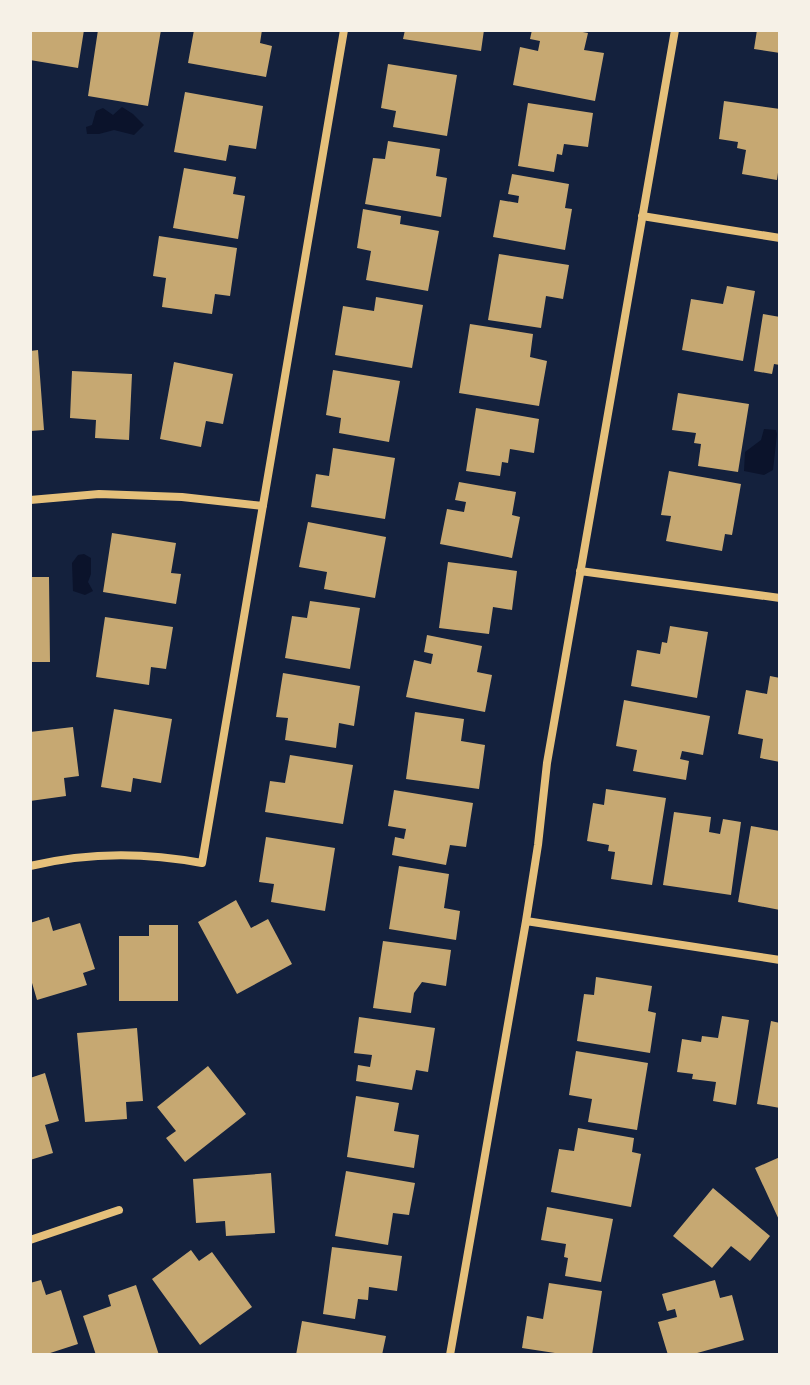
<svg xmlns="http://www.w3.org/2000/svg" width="810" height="1385" font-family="Commissioner,sans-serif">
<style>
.water{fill:#0b132b}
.building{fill:#c6a872}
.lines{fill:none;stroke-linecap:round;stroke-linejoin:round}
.minor{stroke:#e5c07b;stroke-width:8}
</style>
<rect width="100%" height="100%" fill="#14213d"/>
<path class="water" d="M 122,107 L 133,114 L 144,125 L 134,135 L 114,130 L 99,134 L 87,134 L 86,127 L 92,125 L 96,111 L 103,108 L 113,115 Z
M 764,429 L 776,430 L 777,434 L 773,470 L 764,475 L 744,471 L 745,452 L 761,440 Z
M 84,554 L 91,558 L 91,574 L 88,582 L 93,591 L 85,595 L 73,591 L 72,563 L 78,555 Z"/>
<path class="building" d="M 30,30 L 84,30 L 78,68 L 30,60 Z
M 98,30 L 161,30 L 148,106 L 88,96 Z
M 194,30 L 262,30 L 260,43 L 272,46 L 266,77 L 188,63 Z
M 405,30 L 484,30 L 481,51 L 403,39 Z
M 532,30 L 572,30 L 588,33 L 584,50 L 604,53 L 595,101 L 513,85 L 520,47 L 538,51 L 540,41 L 530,39 Z
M 757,30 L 780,30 L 780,53 L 754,49 Z
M 388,64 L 457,75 L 447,136 L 393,127 L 396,111 L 381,108 Z
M 185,92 L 263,106 L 256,149 L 229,145 L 226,161 L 174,152 Z
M 724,101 L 780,109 L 780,158 L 777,180 L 742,174 L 746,150 L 737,148 L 738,142 L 719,139 Z
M 528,103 L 593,113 L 588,147 L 564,144 L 562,155 L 557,154 L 554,172 L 518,166 Z
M 388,141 L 440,149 L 436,176 L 447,178 L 441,217 L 365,204 L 373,158 L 385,159 Z
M 184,168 L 236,177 L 233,194 L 245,196 L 238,239 L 173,228 Z
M 512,174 L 569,184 L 565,208 L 572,209 L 565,250 L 493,237 L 500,200 L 518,203 L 519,196 L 508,194 Z
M 363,209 L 401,216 L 400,224 L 439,231 L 428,291 L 366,280 L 371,251 L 357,248 Z
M 159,236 L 237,248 L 230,296 L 215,294 L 212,314 L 162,307 L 166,278 L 153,276 Z
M 499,254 L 569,265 L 563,299 L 546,296 L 541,328 L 488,320 Z
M 727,286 L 755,291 L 743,361 L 682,350 L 691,299 L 723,304 Z
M 376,297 L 423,305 L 412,368 L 335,355 L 343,306 L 374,311 Z
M 763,314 L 780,317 L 780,365 L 774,364 L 772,374 L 754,371 Z
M 470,324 L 533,334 L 530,357 L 547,361 L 539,406 L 459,393 Z
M 38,350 L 44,430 L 30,431 L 30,351 Z
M 174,362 L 233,374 L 223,424 L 206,421 L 201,447 L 160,439 Z
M 333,370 L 400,381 L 389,442 L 339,433 L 341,418 L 326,415 Z
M 72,371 L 132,374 L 129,440 L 95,438 L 96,420 L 70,418 Z
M 678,393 L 749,404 L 738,472 L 698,466 L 701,444 L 694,443 L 696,433 L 672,430 Z
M 476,408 L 539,419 L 534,453 L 510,449 L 508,463 L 502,462 L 500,476 L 466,471 Z
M 333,448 L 395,458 L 385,519 L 311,507 L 316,474 L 329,476 Z
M 669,471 L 741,484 L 732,535 L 725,534 L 722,551 L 666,541 L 671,516 L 661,515 Z
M 459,482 L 516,492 L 512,515 L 520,517 L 512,558 L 440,544 L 447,509 L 464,512 L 466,502 L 455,500 Z
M 308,522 L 386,537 L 375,598 L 324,589 L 327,572 L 299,567 Z
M 112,533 L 176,543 L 171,573 L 181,574 L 176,604 L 103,592 Z
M 448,562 L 517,571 L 512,610 L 493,607 L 489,634 L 439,628 Z
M 30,577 L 49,577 L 50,662 L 30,662 Z
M 310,601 L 360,608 L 350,669 L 285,658 L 292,616 L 307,618 Z
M 105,617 L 173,627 L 166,669 L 151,667 L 149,685 L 96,677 Z
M 670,626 L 708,632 L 697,698 L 631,686 L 637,650 L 660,654 L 662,642 L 667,643 Z
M 427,635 L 482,646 L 477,672 L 492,675 L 485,712 L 406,697 L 414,660 L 431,664 L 433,654 L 424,652 Z
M 283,673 L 360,686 L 354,726 L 339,723 L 336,748 L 285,740 L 288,718 L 276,717 Z
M 770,676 L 780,678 L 780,762 L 760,758 L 763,739 L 738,734 L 746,690 L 767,694 Z
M 624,700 L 710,716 L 703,755 L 682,751 L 680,759 L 689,761 L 686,780 L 633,771 L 637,750 L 616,746 Z
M 114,709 L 172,719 L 161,783 L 133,778 L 131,792 L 101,787 Z
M 415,712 L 464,719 L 461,741 L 485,745 L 479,789 L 406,779 Z
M 73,727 L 79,776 L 64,778 L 66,796 L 30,801 L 30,732 Z
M 290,755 L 353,765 L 343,824 L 265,812 L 270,781 L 285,783 Z
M 606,789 L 666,798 L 652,885 L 611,879 L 615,852 L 608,851 L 609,845 L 587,841 L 593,803 L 604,805 Z
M 394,790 L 473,803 L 466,847 L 450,845 L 446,865 L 392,855 L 395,837 L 404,839 L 406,829 L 388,826 Z
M 674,812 L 711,817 L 709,832 L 720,834 L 723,819 L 741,822 L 731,895 L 663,885 Z
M 751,826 L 780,831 L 780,910 L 738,902 Z
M 266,837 L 335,848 L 325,911 L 271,902 L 274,884 L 259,882 Z
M 399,866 L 449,874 L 444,908 L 460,911 L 456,940 L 389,929 Z
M 236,900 L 251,928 L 268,919 L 292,964 L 237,994 L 198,922 Z
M 49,917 L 53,931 L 80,923 L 95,969 L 83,973 L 87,985 L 37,1000 L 30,976 L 30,923 Z
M 149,925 L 178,925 L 178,1001 L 119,1001 L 119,936 L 149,936 Z
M 383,941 L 451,950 L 446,986 L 422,982 L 414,993 L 411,1013 L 373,1008 Z
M 596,977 L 652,986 L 648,1011 L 656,1013 L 650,1053 L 577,1041 L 584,994 L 594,995 Z
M 722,1016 L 749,1020 L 736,1105 L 713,1101 L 716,1082 L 692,1079 L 693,1074 L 677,1072 L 682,1039 L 701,1042 L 702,1036 L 718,1038 Z
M 359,1017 L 435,1028 L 428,1072 L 416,1070 L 412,1090 L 356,1081 L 358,1065 L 370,1067 L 372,1055 L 354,1053 Z
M 771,1021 L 780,1023 L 780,1108 L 757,1104 Z
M 137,1028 L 143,1101 L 126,1102 L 127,1119 L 85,1122 L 77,1033 Z
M 576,1051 L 648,1063 L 637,1130 L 588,1122 L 592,1099 L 569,1095 Z
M 208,1066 L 246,1114 L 185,1162 L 166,1138 L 176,1131 L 157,1107 Z
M 45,1073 L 59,1121 L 45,1125 L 53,1153 L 30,1160 L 30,1078 Z
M 356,1096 L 399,1103 L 394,1131 L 419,1135 L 414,1168 L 347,1157 Z
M 578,1128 L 634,1138 L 632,1152 L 641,1154 L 631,1207 L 551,1192 L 559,1149 L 574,1151 Z
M 780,1157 L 780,1222 L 755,1168 Z
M 346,1171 L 415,1183 L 409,1215 L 393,1213 L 388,1245 L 335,1236 Z
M 271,1173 L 275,1233 L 226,1236 L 225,1221 L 196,1223 L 193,1179 Z
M 713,1188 L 770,1236 L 750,1261 L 731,1246 L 712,1268 L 673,1236 Z
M 547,1207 L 613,1219 L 601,1282 L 565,1276 L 568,1258 L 564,1257 L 566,1244 L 541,1240 Z
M 332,1247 L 402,1256 L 397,1291 L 369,1287 L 368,1300 L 358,1299 L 355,1319 L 323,1314 Z
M 191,1250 L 199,1261 L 212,1252 L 252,1307 L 200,1345 L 152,1279 Z
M 41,1280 L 46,1295 L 61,1290 L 78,1344 L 44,1355 L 30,1355 L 30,1283 Z
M 715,1280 L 720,1298 L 732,1295 L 744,1340 L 690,1355 L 668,1355 L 658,1322 L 677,1317 L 675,1309 L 667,1311 L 662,1294 Z
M 549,1283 L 602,1291 L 592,1355 L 568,1355 L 522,1348 L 527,1316 L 543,1319 Z
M 136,1285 L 159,1355 L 96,1355 L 83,1316 L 111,1306 L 108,1295 Z
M 302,1321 L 386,1336 L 382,1355 L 296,1355 Z"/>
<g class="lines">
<path class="minor" d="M 642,216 L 780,238
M 30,500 L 99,494 L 182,497 L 263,506
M 580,571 L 780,598
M 30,866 C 87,852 144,852 202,863 L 344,30
M 526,921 L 780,960
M 30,1240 L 119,1210
M 450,1355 L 526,921 L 538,845 L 547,763 L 675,30"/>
</g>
<rect width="810" height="1385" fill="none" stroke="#f6f1e7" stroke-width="64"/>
</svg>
